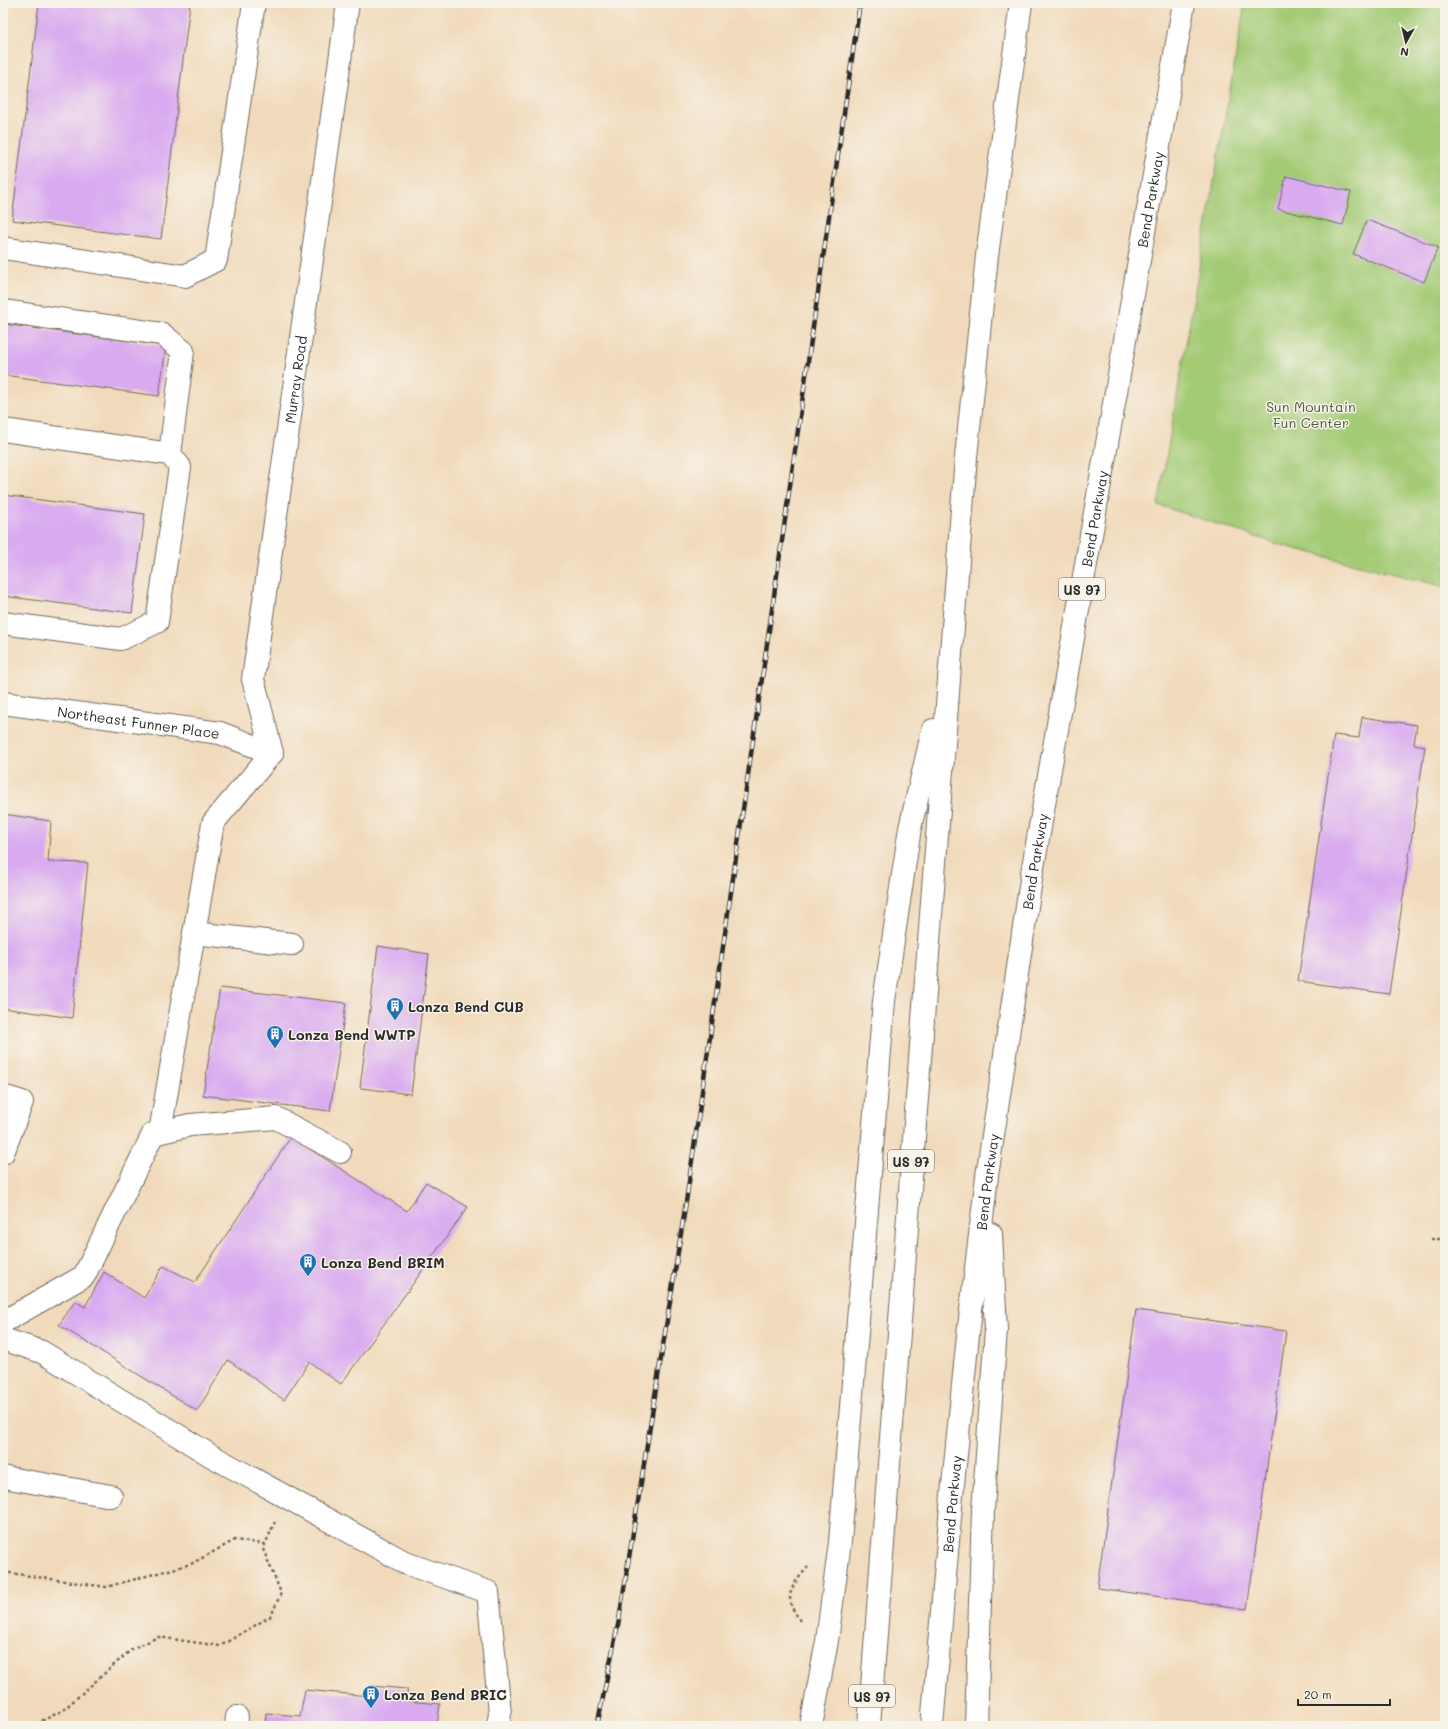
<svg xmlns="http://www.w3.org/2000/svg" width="1448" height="1729" font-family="Mali,sans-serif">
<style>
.green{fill:#a3ca75;stroke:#677a50}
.building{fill:#d9aaf0}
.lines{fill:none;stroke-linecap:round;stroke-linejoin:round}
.minor-casing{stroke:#70685d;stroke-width:24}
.highway-casing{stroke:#70685d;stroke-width:24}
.path{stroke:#70685d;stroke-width:2.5;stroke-dasharray:3 3;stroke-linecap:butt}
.minor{stroke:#fff;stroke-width:22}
.highway{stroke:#fff;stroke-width:22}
.rail-casing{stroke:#2b2b2b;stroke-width:4.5}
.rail{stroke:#f7f3e8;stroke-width:3;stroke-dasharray:9;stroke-linecap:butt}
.labels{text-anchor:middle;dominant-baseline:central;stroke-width:3;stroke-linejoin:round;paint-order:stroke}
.shield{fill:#f7f3e8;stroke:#686764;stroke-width:1}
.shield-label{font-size:13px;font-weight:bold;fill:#2b2b2b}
.street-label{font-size:14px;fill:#2b2b2b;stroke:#f7f3e8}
.park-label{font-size:14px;fill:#4f5b41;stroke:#f7f3e8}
.poi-label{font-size:14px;font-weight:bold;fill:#2b2b2b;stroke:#f7f3e8;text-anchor:start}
</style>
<rect width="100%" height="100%" fill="#f7f3e8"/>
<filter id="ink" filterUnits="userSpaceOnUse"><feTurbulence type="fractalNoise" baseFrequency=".025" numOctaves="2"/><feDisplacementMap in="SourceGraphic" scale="8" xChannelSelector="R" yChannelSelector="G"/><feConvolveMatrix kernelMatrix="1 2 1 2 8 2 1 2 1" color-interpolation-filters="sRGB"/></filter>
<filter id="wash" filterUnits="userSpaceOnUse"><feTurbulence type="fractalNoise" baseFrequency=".012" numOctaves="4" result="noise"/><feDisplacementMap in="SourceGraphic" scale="16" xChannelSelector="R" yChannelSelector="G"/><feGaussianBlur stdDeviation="0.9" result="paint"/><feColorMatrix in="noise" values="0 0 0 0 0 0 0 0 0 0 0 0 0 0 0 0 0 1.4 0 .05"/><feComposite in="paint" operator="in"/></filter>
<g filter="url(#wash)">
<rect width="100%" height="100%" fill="#f1dabb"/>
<path class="green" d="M 1245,3 L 1445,3 L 1445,587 L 1284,546 L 1158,505 Z"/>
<g id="blocks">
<path class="building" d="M 39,3 L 190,3 L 161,239 L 12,220 Z
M 726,3 L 738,3 L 737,6 Z
M 1286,176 L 1351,192 L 1343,225 L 1278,209 Z
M 1367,220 L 1438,247 L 1424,282 L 1353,254 Z
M 3,324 L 166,346 L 159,396 L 3,375 Z
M 3,495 L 145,514 L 132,613 L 3,596 Z
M 1362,717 L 1417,725 L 1414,744 L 1425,746 L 1389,994 L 1298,981 L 1334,735 L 1359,738 Z
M 3,814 L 51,821 L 48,862 L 88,863 L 72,1018 L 3,1008 Z
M 378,946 L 429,954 L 411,1094 L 360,1088 Z
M 220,988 L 346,1003 L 330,1111 L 203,1095 Z
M 291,1137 L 407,1211 L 426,1182 L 468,1207 L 341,1384 L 309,1362 L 284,1400 L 228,1360 L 197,1411 L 59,1325 L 75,1301 L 85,1307 L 104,1272 L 144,1298 L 163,1266 L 195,1282 Z
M 1136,1310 L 1286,1331 L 1247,1609 L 1097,1588 Z
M 371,1686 L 407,1689 L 408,1701 L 440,1704 L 437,1726 L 265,1726 L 266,1713 L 300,1716 L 305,1690 L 369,1696 Z"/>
</g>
</g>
<g filter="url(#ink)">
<use href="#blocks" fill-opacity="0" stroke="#70685d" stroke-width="1"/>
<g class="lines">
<defs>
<g id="minor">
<path d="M 3,248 L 185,276 L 216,260 L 254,3"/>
<path d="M 3,311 L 162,334 L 183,351 L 170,454"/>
<path d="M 3,430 L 170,454 L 180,467 L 157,622 L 121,639 L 3,623"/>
<path id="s1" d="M 3,703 L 220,733 L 272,753"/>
<path id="s2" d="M 272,753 L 253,679 L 348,3"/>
<path d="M 194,933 L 292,944"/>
<path d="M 3,1096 L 22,1102 L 3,1153"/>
<path d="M 160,1132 L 213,823 L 272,753"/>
<path d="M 3,1322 L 84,1276 L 153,1134 L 190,1125 L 276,1118 L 340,1152"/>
<path d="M 3,1339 L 42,1352 L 210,1455 L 408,1564 L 488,1592 L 500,1713 L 498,1726"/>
<path d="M 3,1477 L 111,1496"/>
<path d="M 236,1726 L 237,1717"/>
</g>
<g id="highway">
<path d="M 811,1726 L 827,1641 L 840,1542 L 884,1001 L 910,828 L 933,730"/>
<path d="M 869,1726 L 966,457 L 987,256 L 1021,3"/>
<path id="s3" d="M 932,1726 L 952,1495 L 968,1335 L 987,1176 L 1032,873 L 1184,3"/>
<path d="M 976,1726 L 983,1510 L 996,1329 L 991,1234"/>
</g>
</defs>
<use href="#minor" class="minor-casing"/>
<use href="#highway" class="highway-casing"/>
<path class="path" d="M 1431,1239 L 1445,1239
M 3,1572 L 106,1587 L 191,1564 L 235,1540 L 265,1544
M 801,1621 C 782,1598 790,1587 808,1567
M 31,1726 L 62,1711 L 132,1649 L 158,1637 L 220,1646 L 271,1616 L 281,1593 L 263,1549 L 275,1522"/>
<use href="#minor" class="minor"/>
<use href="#highway" class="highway"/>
<defs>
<path id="rail" d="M 597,1726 L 619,1620 L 686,1202 L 860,3"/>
</defs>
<use href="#rail" class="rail-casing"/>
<use href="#rail" class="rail"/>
</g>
</g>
<defs>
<symbol id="building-pin" viewBox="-11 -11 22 30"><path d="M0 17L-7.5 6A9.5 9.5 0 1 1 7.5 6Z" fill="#1f6fb2" stroke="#f7f3e8"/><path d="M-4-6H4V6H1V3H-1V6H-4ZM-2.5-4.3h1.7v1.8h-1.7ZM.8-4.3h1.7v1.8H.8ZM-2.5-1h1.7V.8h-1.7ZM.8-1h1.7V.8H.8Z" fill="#fff"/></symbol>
</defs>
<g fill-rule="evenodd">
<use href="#building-pin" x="385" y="996" width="20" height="27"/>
<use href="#building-pin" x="265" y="1024" width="20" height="27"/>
<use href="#building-pin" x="298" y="1252" width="20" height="27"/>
<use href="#building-pin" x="361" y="1684" width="20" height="27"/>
</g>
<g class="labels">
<g class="shield">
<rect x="1059" y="578" width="46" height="22" rx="3"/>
<rect x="888" y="1150" width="46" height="22" rx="3"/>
<rect x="849" y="1685" width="46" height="22" rx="3"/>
</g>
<g class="shield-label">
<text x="1082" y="589">US 97</text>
<text x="911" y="1161">US 97</text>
<text x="872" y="1696">US 97</text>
</g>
<g class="street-label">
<text stroke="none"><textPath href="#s3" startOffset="1543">Bend Parkway</textPath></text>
<text stroke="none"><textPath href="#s2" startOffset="379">Murray Road</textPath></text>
<text stroke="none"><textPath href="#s3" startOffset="1219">Bend Parkway</textPath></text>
<text stroke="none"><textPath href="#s1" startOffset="137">Northeast Funner Place</textPath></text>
<text stroke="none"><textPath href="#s3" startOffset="871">Bend Parkway</textPath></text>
<text stroke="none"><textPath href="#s3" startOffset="547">Bend Parkway</textPath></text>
<text stroke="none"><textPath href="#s3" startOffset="223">Bend Parkway</textPath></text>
</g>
<g class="park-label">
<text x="1311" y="406">Sun Mountain<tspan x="1311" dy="16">Fun Center</tspan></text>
</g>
<g class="poi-label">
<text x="408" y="1006">Lonza Bend CUB</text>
<text x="288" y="1034">Lonza Bend WWTP</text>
<text x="321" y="1262">Lonza Bend BRIM</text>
<text x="384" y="1694">Lonza Bend BRIC</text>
</g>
</g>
<rect width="1448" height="1729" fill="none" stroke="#f7f3e8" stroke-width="16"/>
<g transform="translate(1406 42) rotate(188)" stroke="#f7f3e8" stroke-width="3" paint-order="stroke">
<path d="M0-3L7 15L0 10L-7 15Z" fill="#2b2b2b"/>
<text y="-6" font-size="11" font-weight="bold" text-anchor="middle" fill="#2b2b2b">N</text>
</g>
<path d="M1298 1699v6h92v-6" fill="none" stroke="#2b2b2b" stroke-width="2"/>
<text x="1304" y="1699" font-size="12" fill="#2b2b2b" stroke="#f7f3e8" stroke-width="3" paint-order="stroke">20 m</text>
</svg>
